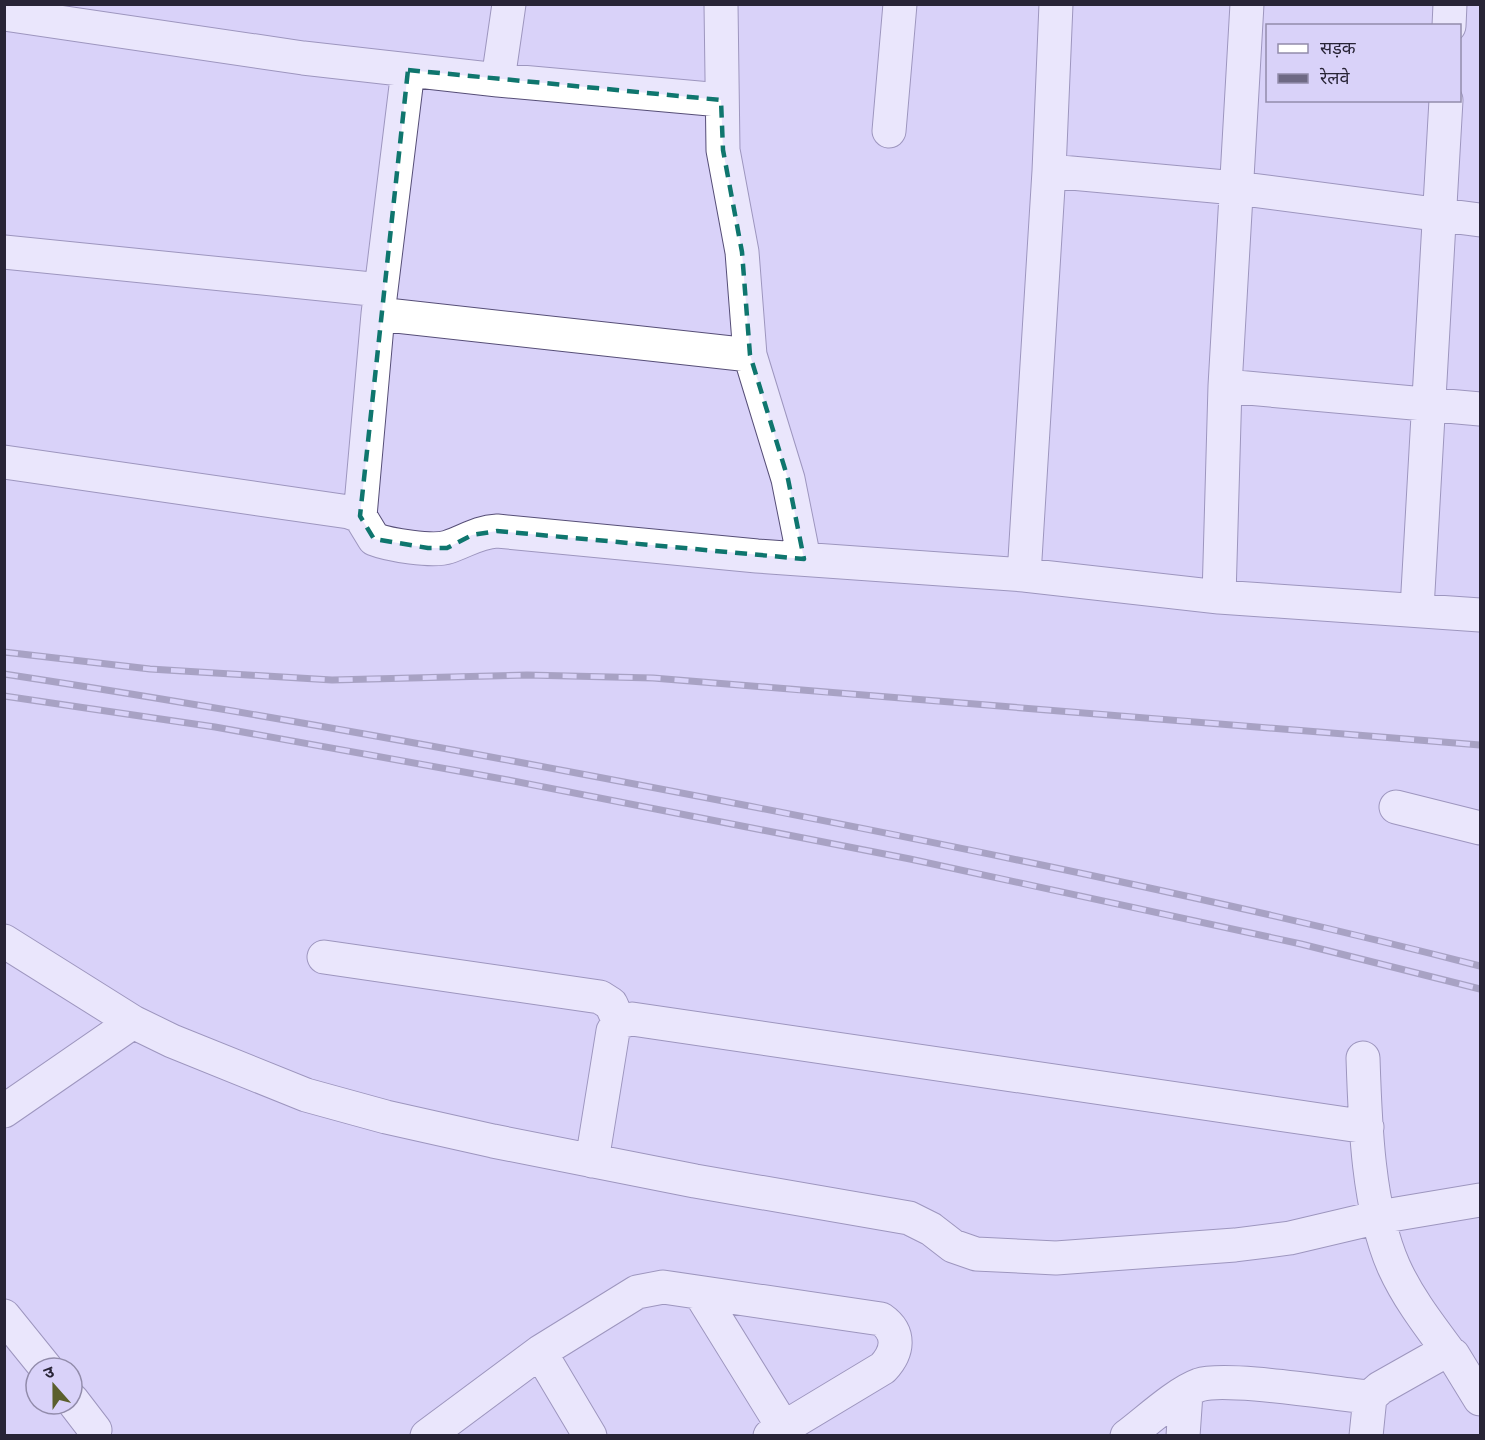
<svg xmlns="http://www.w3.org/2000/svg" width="1485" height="1440" font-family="'Varela Round','Noto Sans Devanagari',sans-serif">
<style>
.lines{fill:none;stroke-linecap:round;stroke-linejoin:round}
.street-casing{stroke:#564e77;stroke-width:35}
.street{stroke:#fff;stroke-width:33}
.rail-casing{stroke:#6e6984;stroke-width:7}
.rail{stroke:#d9d2f9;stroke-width:4.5;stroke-dasharray:14;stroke-linecap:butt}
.marked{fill:none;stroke:#0f766e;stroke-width:4.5;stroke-dasharray:12 8;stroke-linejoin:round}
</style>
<rect width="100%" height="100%" fill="#d9d2f9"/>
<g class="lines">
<defs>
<path id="street" d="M 721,4 L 723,150 L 742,252 L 750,355 L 788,479 L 804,559
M 4,14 L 303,58 L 498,80 L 721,100
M 1449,26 L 1450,4
M 498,80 L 509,4
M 889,131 L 900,4
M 1049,171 L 1236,188 L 1480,220
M 4,252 L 381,290
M 378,314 L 750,355
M 1225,386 L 1480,409
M 4,462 L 349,512 L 360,516 L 374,539 C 389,545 433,552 448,547 C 466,541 478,532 497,531 L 757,556 L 1024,575 L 1219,597 L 1480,615
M 360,516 L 378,314 L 408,70
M 1024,575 L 1049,171 L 1056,4
M 1219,597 L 1225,386 L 1247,4
M 1417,609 L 1446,100
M 1396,807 L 1480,828
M 4,941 L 133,1022 L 172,1041 L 306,1095 L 386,1117 L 493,1141 L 695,1181 L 909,1218 L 931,1229 L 953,1246 L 976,1254 L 1056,1258 L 1235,1245 L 1290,1238 L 1379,1217 L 1480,1200
M 324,957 L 600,997 L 611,1004 L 619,1022
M 1363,1058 C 1365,1122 1368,1209 1394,1267 C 1408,1298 1429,1325 1449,1352
M 4,1111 L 133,1022
M 592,1161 L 613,1031 L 619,1022 L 632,1019 L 1367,1127
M 700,1293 L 783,1427
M 4,1316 L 46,1368
M 540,1352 L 590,1436
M 72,1400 L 95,1430
M 427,1436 L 540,1352 L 637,1292 L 663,1287 L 881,1319 C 901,1333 898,1352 883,1368 L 770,1436
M 1127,1436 C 1147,1421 1177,1393 1199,1385 C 1226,1376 1335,1394 1370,1397
M 1183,1436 L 1186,1393
M 1366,1436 L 1370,1397 L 1380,1388 L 1442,1353 L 1453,1355 L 1480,1399"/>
</defs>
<use href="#street" class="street-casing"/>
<use href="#street" class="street"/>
<defs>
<path id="rail" d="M 4,652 L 150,669 L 332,680 L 527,675 L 653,678 L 1480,745
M 4,674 C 254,712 501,758 749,806 C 994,854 1239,904 1480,966
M 4,696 L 215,727 L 508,780 L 910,859 L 1301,944 L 1480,989"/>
</defs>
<use href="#rail" class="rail-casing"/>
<use href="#rail" class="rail"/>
</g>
<path d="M0 0H1485V1440H0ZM 408,70 L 721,100 L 723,150 L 742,252 L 750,355 L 788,479 L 804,559 L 497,531 L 472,535 L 447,548 L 428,548 L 374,539 L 360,516 Z" fill="#d9d2f9" fill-opacity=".55" fill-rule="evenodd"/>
<path class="marked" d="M 408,70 L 721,100 L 723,150 L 742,252 L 750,355 L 788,479 L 804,559 L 497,531 L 472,535 L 447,548 L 428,548 L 374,539 L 360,516 Z"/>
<rect width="1485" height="1440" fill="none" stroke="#282436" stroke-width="12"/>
<rect x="1266" y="24" width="195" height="78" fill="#d9d2f9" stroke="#928cab" stroke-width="1.5"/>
<rect x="1278" y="44" width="30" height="9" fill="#ffffff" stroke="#928cab" stroke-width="1.5"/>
<text x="1320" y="54" font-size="18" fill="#282436">सड़क</text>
<rect x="1278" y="74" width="30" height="9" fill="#6e6984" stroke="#928cab" stroke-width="1.5"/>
<text x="1320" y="84" font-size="18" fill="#282436">रेलवे</text>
<g transform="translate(54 1386) rotate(339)"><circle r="28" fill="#d9d2f9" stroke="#928cab" stroke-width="1.5"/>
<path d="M0-4.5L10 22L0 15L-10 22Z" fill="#5b5f2d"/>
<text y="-9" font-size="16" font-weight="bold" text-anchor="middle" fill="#282436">उ</text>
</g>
</svg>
